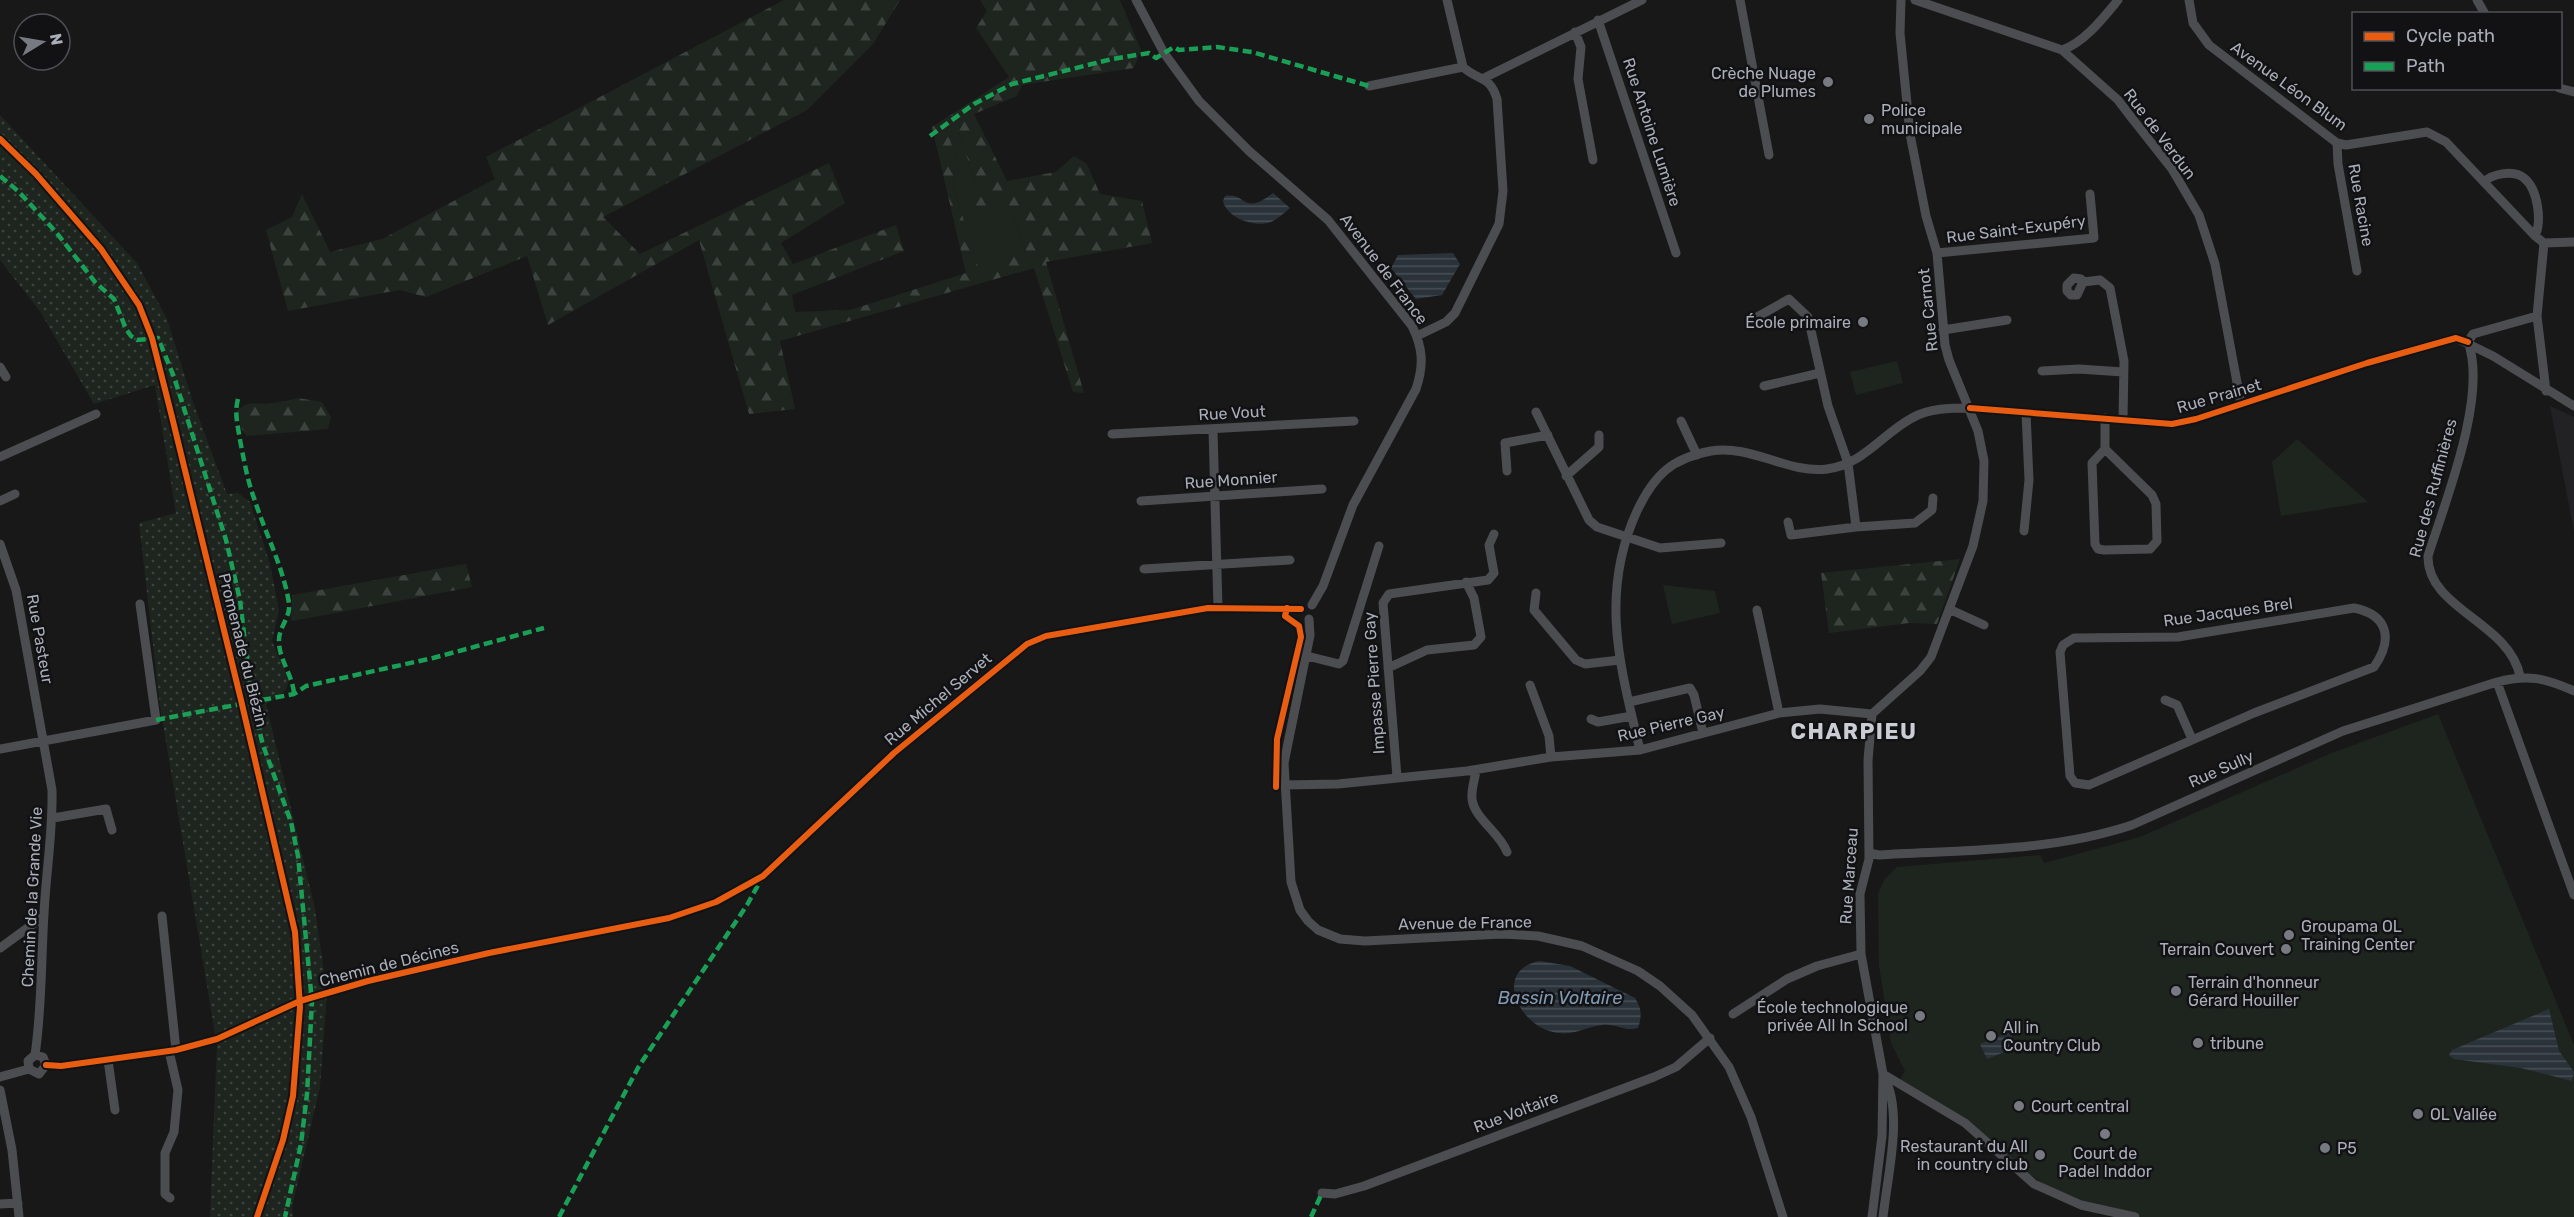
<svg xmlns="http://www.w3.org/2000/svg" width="2574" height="1217" font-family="Rubik,sans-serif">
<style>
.built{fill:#222224}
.grass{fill:#1e251f}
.forest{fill:url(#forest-firs);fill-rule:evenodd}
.park{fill:url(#park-dots)}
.water{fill:url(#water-rules)}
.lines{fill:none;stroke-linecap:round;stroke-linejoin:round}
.minor{stroke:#4c4d51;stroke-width:9}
.quiet{stroke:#1a9f57;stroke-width:4.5;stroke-dasharray:9 4.5;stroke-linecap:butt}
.cycleway-casing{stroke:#121214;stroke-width:10}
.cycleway{stroke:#e95d12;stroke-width:6}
.poi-dot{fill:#777a81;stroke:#121214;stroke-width:2}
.labels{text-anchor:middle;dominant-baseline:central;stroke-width:5;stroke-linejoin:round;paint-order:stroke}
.poi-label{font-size:16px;fill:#aaaeb9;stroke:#121214;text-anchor:start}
.street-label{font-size:16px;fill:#aaaeb9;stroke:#121214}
.water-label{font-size:18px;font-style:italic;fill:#819ab3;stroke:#121214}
.district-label{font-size:22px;font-weight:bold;letter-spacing:1.5px;fill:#cbcdd5;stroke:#121214}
</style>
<defs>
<pattern id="forest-firs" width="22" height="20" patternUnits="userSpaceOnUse" patternTransform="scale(1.5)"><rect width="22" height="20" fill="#1e251f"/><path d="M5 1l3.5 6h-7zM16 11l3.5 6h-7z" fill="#3c423d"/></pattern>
<pattern id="park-dots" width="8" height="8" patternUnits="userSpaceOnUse" patternTransform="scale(1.5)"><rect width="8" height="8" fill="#1e251f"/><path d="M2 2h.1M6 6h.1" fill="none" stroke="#3c423d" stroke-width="1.8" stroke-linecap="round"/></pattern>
<pattern id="water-rules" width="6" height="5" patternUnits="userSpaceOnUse" patternTransform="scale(1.5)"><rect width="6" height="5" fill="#2b333a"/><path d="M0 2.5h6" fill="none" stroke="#474e54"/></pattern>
</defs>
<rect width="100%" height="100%" fill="#181818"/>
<path class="built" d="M 2550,406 L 2574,417 L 2574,532 Z"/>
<path class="grass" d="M 959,132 L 977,188 L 968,196 L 1008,205 L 1026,253 L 978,271 L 952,181 L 959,166 L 949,137 Z
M 1897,361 L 1903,383 L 1856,395 L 1850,372 Z
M 2297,439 L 2368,502 L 2281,516 L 2272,462 Z
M 1663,585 L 1715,591 L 1720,613 L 1672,624 Z
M 2438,714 L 2574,1045 L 2574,1217 L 2142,1217 L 2082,1202 L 2048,1187 L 1900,1080 L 1905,1071 L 1891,1043 L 1879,965 L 1878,894 L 1884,880 L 1897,867 L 2040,855 L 2044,863 L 2140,837 L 2329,754 Z"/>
<path class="forest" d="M 784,0 L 900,0 L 873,44 L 807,110 L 603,217 L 640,254 L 829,163 L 845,203 L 781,243 L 793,264 L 896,225 L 904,251 L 792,295 L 795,312 L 850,310 L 966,273 L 932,127 L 1009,77 L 976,28 L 987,11 L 980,0 L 1120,0 L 1141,50 L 1134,68 L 1022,85 L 1017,96 L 974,114 L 1007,181 L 1056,172 L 1074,156 L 1087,164 L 1100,194 L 1142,201 L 1152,243 L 1046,262 L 1084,393 L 1073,392 L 1034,268 L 780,341 L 795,409 L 749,414 L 699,240 L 548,325 L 527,256 L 426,297 L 399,290 L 288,311 L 266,230 L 292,217 L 302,194 L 330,252 L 382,239 L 495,179 L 486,157 ZM 959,132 L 977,188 L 968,196 L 971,211 L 1008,205 L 1026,252 L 979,270 L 952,182 L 959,166 L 949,137 Z
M 298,398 L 322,402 L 331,417 L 328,429 L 247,436 L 243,432 L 236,411 C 253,398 255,406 273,403 C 281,402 290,400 298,398 Z
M 1960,559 L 1937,624 L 1909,623 L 1829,633 L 1821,573 Z
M 466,564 L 472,587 L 293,621 L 291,619 L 292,595 Z"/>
<path class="park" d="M 0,115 L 137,263 L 167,319 L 193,402 L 227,494 L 238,493 L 250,502 L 270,564 L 279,610 L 272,641 L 289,681 L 285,691 L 266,704 L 315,909 L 327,993 L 320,1087 L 292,1207 L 293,1217 L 210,1217 L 217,1045 L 160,706 L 139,523 L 176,513 L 155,385 L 94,404 L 41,313 L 0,260 Z"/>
<path class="water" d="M 1273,193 L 1290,208 C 1284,213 1278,219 1271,222 C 1255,228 1227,218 1223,201 L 1225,196 C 1247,192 1242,217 1273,193 Z
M 1453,253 L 1460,264 L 1442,295 L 1416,299 L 1391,268 L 1398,255 Z
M 1540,961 L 1570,966 L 1635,998 C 1642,1009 1642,1016 1638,1028 C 1625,1032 1616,1023 1602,1025 C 1585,1027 1572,1037 1553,1032 C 1519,1025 1492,970 1540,961 Z
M 2549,1009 L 2559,1051 L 2574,1072 L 2572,1081 L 2521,1068 L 2454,1059 L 2449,1055 L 2452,1050 Z
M 2010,1032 L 2017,1047 L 1987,1059 L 1980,1044 Z"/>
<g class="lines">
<path class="minor" d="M 1136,0 L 1164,53 L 1199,101 L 1249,151 L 1328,220 L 1412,326 C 1423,348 1424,365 1416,389 L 1353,505 L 1323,586 L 1312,605
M 1740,0 L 1769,155
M 1915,0 L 2062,50 L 2118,100 L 2131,117 L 2172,169 L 2199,215 L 2215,264 L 2241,404
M 2189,0 L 2193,23 L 2209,45 L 2337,143 L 2346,145 L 2427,132 L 2446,142 L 2535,236 L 2544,243 L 2574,242
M 2477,0 L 2485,14
M 1598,20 L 1676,253
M 1575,32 L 1581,47 L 1578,79 L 1593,160
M 2062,50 C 2084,43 2104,17 2118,0
M 1484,78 L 1642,0
M 1369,86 L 1463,67
M 2559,88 L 2574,92
M 0,139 L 36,174 L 101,249 L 139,305 L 152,338 L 172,417 L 241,700 L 295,932 L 300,1007 L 293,1096 L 283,1140 L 257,1217
M 2337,143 L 2338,164 L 2357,271
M 2484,182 C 2492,174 2514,169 2524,178 C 2538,189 2542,221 2535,236
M 2544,243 L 2537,316 L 2546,391
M 1937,253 L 2094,238 L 2090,194
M 2083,282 L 2081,279 L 2074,278 L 2067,285 L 2067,291 L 2071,295 L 2077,295 L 2083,282 L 2100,280 L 2110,288 L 2124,361 L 2123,420
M 1750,321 L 1789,299 L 1808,317 L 1828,406 L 1848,463 L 1856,527 L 1915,523 L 1932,510 L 1933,498
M 1943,330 L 2007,320
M 1417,336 L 1446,322 L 1455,313 L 1499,224 L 1503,191 L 1497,99 C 1490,75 1478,81 1463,67 L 1447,0
M 2468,342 C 2488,396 2445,502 2428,556 C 2427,609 2509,622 2520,676
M 2468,342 L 2473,334 L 2537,316
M 0,367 L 6,377
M 2042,371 L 2079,369 L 2123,372
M 1764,386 L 1820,373
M 1536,412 L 1589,520 L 1597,527 L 1660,548 L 1721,543
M 2105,418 L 2105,449 L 2152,495 L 2156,504 L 2157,541 L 2150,549 L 2104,550 L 2098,549 L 2095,544 L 2092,463 L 2105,449
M 1681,421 L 1697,455
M 1213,430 L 1218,608
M 1112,434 L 1354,421
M 0,457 L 96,414
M 1507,471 L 1505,443 L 1548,435
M 1566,476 L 1599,447 L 1599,435
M 0,501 L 15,494
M 1141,501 L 1322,489
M 1788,522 L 1791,535 L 1856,527
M 2024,531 L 2029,480 L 2026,413
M 0,544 L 16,590 L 52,790 C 53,832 46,872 44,914 C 41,961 42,1008 35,1055
M 1144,569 L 1290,560
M 1536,593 L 1534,610 L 1576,660 L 1585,664 L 1620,660
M 2354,608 C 2389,615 2393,640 2374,667 L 2254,713 L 2089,785 L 2075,783 L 2070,776 L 2060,652 L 2063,645 L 2074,638 L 2178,637 Z
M 1949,609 L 1984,625
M 1757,610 L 1779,713
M 1309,619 L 1310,635 L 1284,763 L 1291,882 L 1300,910 L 1308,921 L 1318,930 L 1340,939 L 1365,941 L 1502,934 L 1538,936 L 1582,946 L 1638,971 L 1660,986 L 1692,1015 L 1729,1067 L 1751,1117 L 1783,1217
M 1307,656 L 1339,664 L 1343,661 L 1379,546
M 1388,668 L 1427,650 L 1474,645 L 1481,637 L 1474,598 L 1466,582
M 2497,682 L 2574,895
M 1530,685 L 1549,736 L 1551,757
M 2165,700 L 2177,705 L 2192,739
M 1629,702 L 1690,688 L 1694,695 L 1703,733
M 1872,714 L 1920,671 L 1931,657 L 1973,546 L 1983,501 L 1984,461 L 1978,431 L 1949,360 L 1945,345 L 1937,253 L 1926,216 L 1910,134 L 1900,33 L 1901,0
M 1872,714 L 1868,760 L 1869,859 L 1860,894 L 1861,954 L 1883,1074 L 1882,1136 L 1872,1217
M 1591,719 L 1598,722 L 1632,716
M 0,749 L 156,720 L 140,604
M 1640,750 C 1620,666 1599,594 1637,511 C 1654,475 1672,458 1711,451 C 1751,444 1788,474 1827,469 C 1864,464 1882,434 1912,418 C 1929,408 1951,408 1970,408 L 2172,424 L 2196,419 L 2367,363 L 2456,338 L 2493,356 L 2574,406
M 1476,770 C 1475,779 1471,789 1472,799 C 1474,818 1500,833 1507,852
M 1397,777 L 1383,603 L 1389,594 L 1488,580 L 1494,573 L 1489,545 L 1494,534
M 1284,785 L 1338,784 L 1467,771 L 1551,757 L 1640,750 L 1779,713 L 1820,709 L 1872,714
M 53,818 L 106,809 L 112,830
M 1869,853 L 1879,855 C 1963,850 2051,852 2132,825 L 2343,731 L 2497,682 C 2528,674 2545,678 2574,691
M 162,916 L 176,1050
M 0,948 L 44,916
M 1733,1014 L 1787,979 L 1817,966 L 1861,954
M 169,1051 L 178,1090 L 174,1132 L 165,1153 L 165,1194 L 170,1198
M 108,1060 L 115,1110
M 46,1065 L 61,1066 L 176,1050 L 217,1039 L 300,1001 L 368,981 L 489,953 L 669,918 L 716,902 L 763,876 L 894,753 L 1027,644 L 1046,636 L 1208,608 L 1301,609
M 29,1069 L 28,1061 L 35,1055 L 43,1057 L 46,1065
M 29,1069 L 39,1074 L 46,1065
M 1883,1074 L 1965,1123 L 2034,1184 L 2081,1205 L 2135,1217
M 0,1077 L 29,1069
M 0,1090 L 12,1150 L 19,1217
M 1322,1193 L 1335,1194 L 1364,1186 L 1654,1077 L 1676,1067 L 1710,1038
M 0,1204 L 18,1203
M 1883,1217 C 1887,1178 1904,1112 1884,1077"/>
<path class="quiet" d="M 930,136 L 974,104 L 1012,84 L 1112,59 L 1149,53 L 1156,58 L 1174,47 L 1179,50 L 1217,47 L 1252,52 L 1369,86
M 0,176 L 18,191 L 56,232 L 95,282 L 114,299 L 126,329 L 131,336 L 137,340 L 158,338 L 174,377 L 226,540 L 240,600 L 252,702 L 263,745 L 291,822 L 298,856 L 312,1002 L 307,1094 L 301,1144 L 285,1217
M 238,399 C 234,413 238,426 240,440 C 244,460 247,479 254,498 C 265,533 283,566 289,603 C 291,618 278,627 279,642 C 279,659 293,676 294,694
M 156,720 L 294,694 L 306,686 L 433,658 L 544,628
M 559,1217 L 639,1066 L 747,905 L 762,878
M 1311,1217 L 1322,1193"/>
<defs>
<path id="cycleway" d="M 0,139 L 36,174 L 101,249 L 139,305 L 152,338 L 172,417 L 241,700 L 295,932 L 300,1007 L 293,1096 L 283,1140 L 257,1217
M 1970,408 L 2172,424 L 2196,419 L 2367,363 L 2456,338 L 2468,342
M 1276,787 L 1277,739 L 1301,637 L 1299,626 L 1285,616 L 1287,608
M 46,1065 L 61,1066 L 176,1050 L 217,1039 L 300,1001 L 368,981 L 489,953 L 669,918 L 716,902 L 763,876 L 894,753 L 1027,644 L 1046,636 L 1208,608 L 1301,609"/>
</defs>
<use href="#cycleway" class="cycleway-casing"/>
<use href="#cycleway" class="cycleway"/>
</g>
<g class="poi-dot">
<circle cx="1828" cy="82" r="6"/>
<circle cx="1869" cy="119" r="6"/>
<circle cx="1863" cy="322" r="6"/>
<circle cx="2289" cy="935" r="6"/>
<circle cx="2286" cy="949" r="6"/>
<circle cx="2176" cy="991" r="6"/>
<circle cx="1920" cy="1016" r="6"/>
<circle cx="1991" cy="1036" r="6"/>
<circle cx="2198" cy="1043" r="6"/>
<circle cx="2019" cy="1106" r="6"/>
<circle cx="2418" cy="1114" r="6"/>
<circle cx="2105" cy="1134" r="6"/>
<circle cx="2325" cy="1148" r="6"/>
<circle cx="2040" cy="1155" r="6"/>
</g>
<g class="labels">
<g class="poi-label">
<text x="1816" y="73" text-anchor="end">Crèche Nuage<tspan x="1816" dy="18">de Plumes</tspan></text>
<text x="1881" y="110">Police<tspan x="1881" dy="18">municipale</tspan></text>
<text x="1851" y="322" text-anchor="end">École primaire</text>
<text x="2301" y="926">Groupama OL<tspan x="2301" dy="18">Training Center</tspan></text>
<text x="2274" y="949" text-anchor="end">Terrain Couvert</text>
<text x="2188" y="982">Terrain d'honneur<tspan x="2188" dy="18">Gérard Houiller</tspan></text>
<text x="1908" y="1007" text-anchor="end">École technologique<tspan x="1908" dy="18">privée All In School</tspan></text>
<text x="2003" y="1027">All in<tspan x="2003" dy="18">Country Club</tspan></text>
<text x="2210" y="1043">tribune</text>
<text x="2031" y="1106">Court central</text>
<text x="2430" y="1114">OL Vallée</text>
<text x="2028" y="1146" text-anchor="end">Restaurant du All<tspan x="2028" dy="18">in country club</tspan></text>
<text x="2337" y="1148">P5</text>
<text x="2105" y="1153" text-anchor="middle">Court de<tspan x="2105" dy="18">Padel Inddor</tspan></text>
</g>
<g class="street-label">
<text transform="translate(2289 86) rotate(36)">Avenue Léon Blum</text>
<text transform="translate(1652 132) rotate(72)">Rue Antoine Lumière</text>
<text transform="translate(2160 134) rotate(53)">Rue de Verdun</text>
<text transform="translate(2361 205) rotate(80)">Rue Racine</text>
<text transform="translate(2016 229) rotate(-7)">Rue Saint-Exupéry</text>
<text transform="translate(1384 269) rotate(53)">Avenue de France</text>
<text transform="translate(1928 310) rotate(-96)">Rue Carnot</text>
<text transform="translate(2219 396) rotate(-16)">Rue Prainet</text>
<text transform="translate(1232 413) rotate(-3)">Rue Vout</text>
<text transform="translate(1231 480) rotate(-4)">Rue Monnier</text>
<text transform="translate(2433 488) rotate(-75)">Rue des Ruffinières</text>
<text transform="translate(2228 612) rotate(-8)">Rue Jacques Brel</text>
<text transform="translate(40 639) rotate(80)">Rue Pasteur</text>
<text transform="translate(243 650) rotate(76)">Promenade du Biézin</text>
<text transform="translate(1374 683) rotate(-94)">Impasse Pierre Gay</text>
<text transform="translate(938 699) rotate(-40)">Rue Michel Servet</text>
<text transform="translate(1671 724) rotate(-13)">Rue Pierre Gay</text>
<text transform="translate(2221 769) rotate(-24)">Rue Sully</text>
<text transform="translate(1849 876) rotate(-86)">Rue Marceau</text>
<text transform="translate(32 897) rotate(-87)">Chemin de la Grande Vie</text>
<text transform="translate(1465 923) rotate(-1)">Avenue de France</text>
<text transform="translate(389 964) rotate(-14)">Chemin de Décines</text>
<text transform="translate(1516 1112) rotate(-21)">Rue Voltaire</text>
</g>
<g class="water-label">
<text x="1560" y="998">Bassin Voltaire</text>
</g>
<g class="district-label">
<text x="1854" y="731">CHARPIEU</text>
</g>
</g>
<rect x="2352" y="12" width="210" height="78" fill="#121214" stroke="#4f5056" stroke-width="1.5"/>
<rect x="2364" y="32" width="30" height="9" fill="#e95d12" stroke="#4f5056" stroke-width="1.5"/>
<text x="2406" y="42" font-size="18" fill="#aaaeb9">Cycle path</text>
<rect x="2364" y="62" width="30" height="9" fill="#1a9f57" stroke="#4f5056" stroke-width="1.5"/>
<text x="2406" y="72" font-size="18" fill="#aaaeb9">Path</text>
<g transform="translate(42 42) rotate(79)"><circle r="28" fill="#121214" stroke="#4f5056" stroke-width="1.5"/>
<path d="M0-4.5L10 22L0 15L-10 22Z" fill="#777a81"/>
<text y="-9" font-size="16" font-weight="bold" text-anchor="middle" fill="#aaaeb9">N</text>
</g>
</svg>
